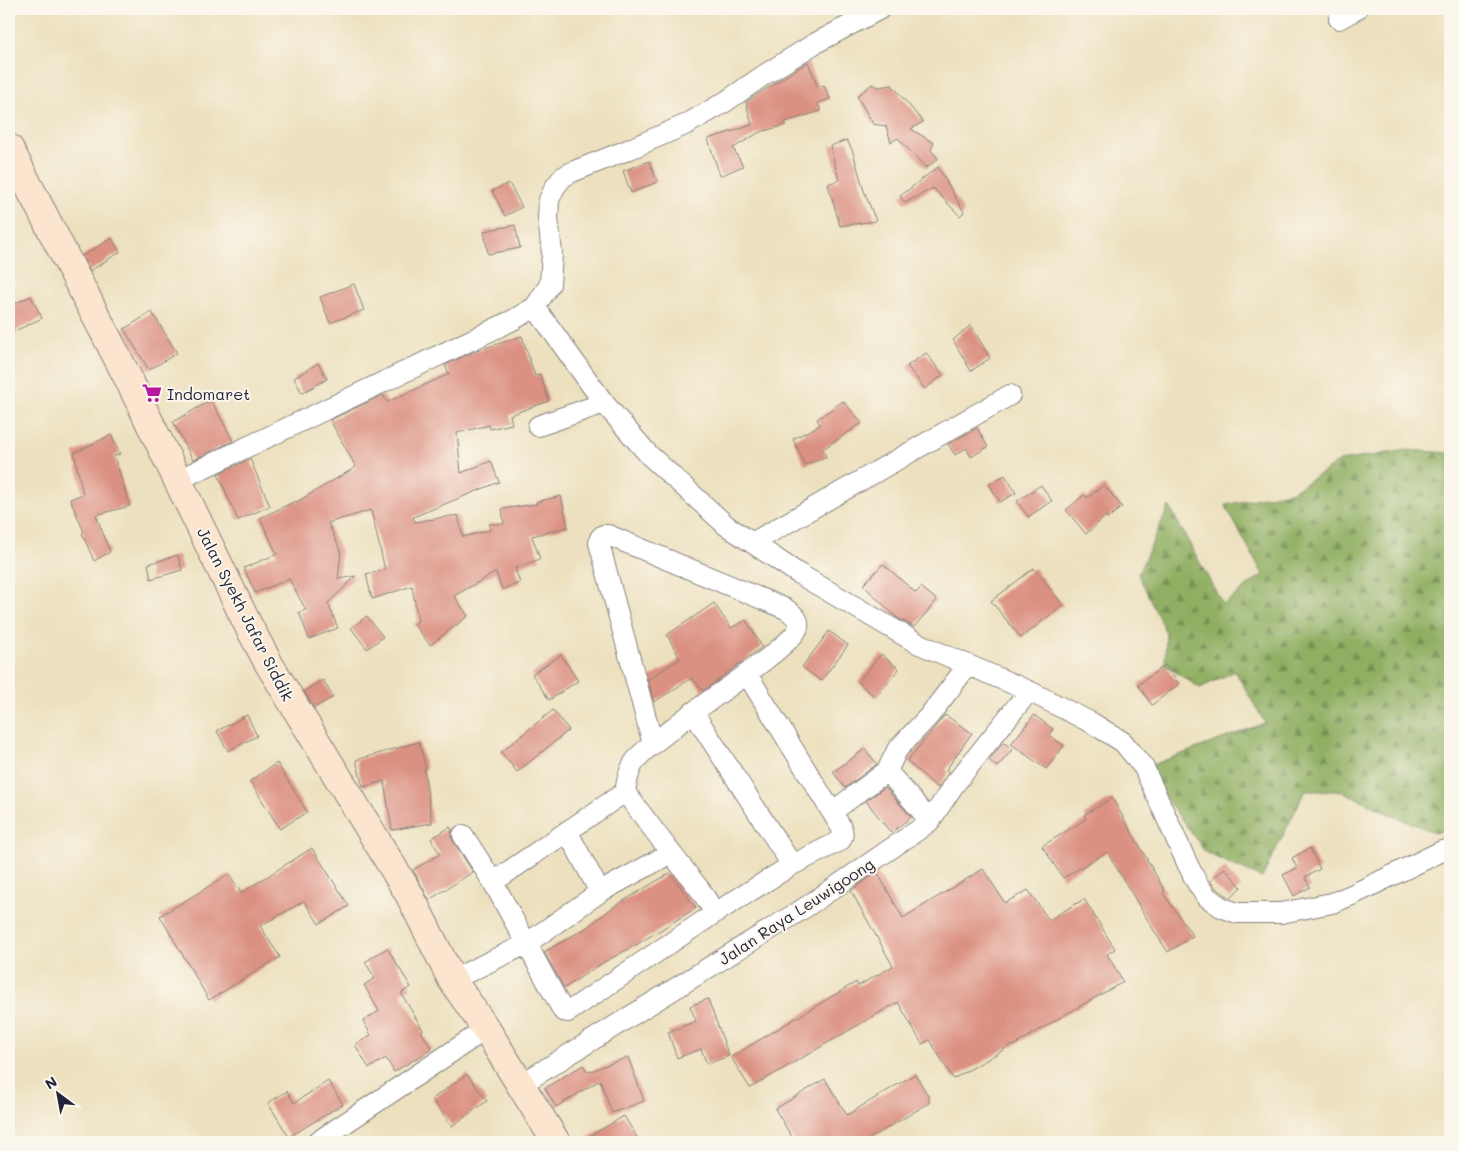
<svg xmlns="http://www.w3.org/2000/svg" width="1459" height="1151" font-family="Mali,sans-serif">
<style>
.forest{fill:url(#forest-firs);stroke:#59684e}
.building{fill:#db9182}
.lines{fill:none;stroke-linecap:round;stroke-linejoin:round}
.minor-casing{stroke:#87817c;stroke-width:22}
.secondary-casing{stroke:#87817c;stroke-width:30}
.minor{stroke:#fff;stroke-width:20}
.secondary{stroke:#fce5cf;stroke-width:28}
.labels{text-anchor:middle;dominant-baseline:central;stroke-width:4;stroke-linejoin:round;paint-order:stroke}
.poi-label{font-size:16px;fill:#22223b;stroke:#fbf7ec;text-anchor:start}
.street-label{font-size:16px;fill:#22223b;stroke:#fbf7ec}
</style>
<defs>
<pattern id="forest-firs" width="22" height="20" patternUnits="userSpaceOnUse" patternTransform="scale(1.25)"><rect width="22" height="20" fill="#90af62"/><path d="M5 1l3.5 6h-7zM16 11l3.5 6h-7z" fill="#758e52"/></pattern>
</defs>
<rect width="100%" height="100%" fill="#fbf7ec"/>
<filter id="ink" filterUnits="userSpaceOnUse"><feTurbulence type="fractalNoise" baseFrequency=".02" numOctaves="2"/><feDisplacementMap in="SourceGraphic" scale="10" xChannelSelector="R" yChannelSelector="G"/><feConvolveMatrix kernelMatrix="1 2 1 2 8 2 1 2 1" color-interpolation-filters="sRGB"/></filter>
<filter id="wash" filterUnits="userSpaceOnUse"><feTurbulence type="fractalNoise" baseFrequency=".0096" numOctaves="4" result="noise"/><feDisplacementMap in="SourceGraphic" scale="20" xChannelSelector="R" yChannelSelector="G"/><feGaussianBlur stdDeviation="1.12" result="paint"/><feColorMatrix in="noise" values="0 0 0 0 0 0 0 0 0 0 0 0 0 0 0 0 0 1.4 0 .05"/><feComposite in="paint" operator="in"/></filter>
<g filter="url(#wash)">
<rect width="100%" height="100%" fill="#ece0be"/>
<path class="forest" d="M 1407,450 L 1450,453 L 1450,827 L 1436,833 L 1387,813 L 1342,791 L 1305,791 L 1262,878 L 1206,853 L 1144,768 L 1265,723 L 1235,671 L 1200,688 L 1165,665 L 1166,633 L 1138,574 L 1169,506 L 1223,605 L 1263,574 L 1225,505 L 1293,491 L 1340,461 Z"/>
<g id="blocks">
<path class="building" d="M 808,62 L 818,87 L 824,85 L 830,99 L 818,103 L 821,111 L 785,122 L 786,125 L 760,132 L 733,148 L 743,166 L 720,176 L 708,139 L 752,125 L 746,102 Z
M 872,84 L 879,87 L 892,85 L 923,122 L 911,129 L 934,143 L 931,150 L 938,159 L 926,168 L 898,138 L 891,142 L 886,126 L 873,124 L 857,96 Z
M 847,140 L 853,152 L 864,191 L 876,221 L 840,226 L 828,184 L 839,180 L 830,146 Z
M 649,161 L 657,182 L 631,193 L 623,171 Z
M 938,167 L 964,212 L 960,216 L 933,188 L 905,203 L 900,196 Z
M 509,183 L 522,207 L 505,216 L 492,191 Z
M 515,225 L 520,248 L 488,254 L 484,231 Z
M 112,238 L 120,252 L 90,271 L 82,256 Z
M 354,284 L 364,310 L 330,323 L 320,297 Z
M 31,296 L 42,318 L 9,334 L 9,306 Z
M 152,312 L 177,353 L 149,370 L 124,329 Z
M 971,325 L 990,358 L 971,371 L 953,340 Z
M 522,336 L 535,376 L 540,374 L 549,401 L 510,415 L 512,424 L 490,429 L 489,425 L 457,433 L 461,473 L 491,461 L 499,482 L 413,517 L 415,522 L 458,515 L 463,537 L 490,530 L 489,524 L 504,524 L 502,509 L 537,504 L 536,502 L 561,496 L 568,527 L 532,536 L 540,559 L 515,568 L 520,583 L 502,589 L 496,572 L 454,596 L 468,616 L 430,645 L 414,624 L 418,621 L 412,586 L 372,599 L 366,574 L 385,570 L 371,510 L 328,523 L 341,552 L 338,579 L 356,576 L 328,603 L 338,628 L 309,639 L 299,612 L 306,610 L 289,579 L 255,593 L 244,568 L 277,554 L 260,518 L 296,501 L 297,502 L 356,467 L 330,420 L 383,395 L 387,402 L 449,374 L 445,365 L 476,351 Z
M 926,353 L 943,375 L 925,389 L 907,366 Z
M 318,363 L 327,379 L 302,393 L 294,378 Z
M 211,400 L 233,441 L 193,460 L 173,422 Z
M 843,401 L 862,423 L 823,449 L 826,457 L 805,465 L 793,439 L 820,425 L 817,419 Z
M 977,428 L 988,447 L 971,457 L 966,448 L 955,455 L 948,444 Z
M 111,435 L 120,454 L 114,456 L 130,506 L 96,515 L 110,552 L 94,561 L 82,533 L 84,532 L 70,499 L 83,494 L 74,453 Z
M 250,459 L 270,506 L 238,520 L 218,474 Z
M 1005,475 L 1016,493 L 1000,502 L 989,484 Z
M 1041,485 L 1052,501 L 1028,517 L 1017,501 Z
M 1104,485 L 1122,507 L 1108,518 L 1106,516 L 1086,534 L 1066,510 L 1084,495 L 1087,498 Z
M 178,555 L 182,570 L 151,579 L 148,564 Z
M 883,564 L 916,593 L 921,587 L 937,600 L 914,627 L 896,617 L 863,585 Z
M 1034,568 L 1063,605 L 1021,638 L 991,601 Z
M 714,603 L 731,628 L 746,620 L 762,647 L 703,691 L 692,678 L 654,702 L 648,679 L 680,659 L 667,635 Z
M 367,616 L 383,637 L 367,649 L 351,628 Z
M 829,631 L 848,645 L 821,681 L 802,667 Z
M 881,654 L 899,669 L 875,697 L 858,682 Z
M 561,655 L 578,681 L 549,700 L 532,674 Z
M 1165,665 L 1179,684 L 1152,705 L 1138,685 Z
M 323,680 L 333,697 L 314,708 L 304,691 Z
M 553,710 L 569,730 L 517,772 L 501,752 Z
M 247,715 L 257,736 L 228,751 L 217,731 Z
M 945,715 L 972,733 L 946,770 L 949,772 L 938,788 L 907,761 Z
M 1034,715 L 1053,729 L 1049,735 L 1064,746 L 1046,769 L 1011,744 Z
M 419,742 L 426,769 L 424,769 L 432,823 L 392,830 L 384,781 L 363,787 L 356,760 Z
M 1004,742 L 1012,750 L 997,767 L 989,760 Z
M 865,749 L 877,764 L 845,788 L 833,772 Z
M 277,763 L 307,812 L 280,829 L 250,781 Z
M 885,787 L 911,817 L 891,833 L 866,801 Z
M 1112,798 L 1165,891 L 1163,893 L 1193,936 L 1168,952 L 1153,929 L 1107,852 L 1063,878 L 1042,846 L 1086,819 L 1084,815 Z
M 450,827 L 452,831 L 451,836 L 453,841 L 473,872 L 429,900 L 413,870 L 440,854 L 431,839 Z
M 312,848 L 349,906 L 319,924 L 304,901 L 260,926 L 280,957 L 209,1000 L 160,916 L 229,874 L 241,893 Z
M 1310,848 L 1320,869 L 1305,877 L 1310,887 L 1294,896 L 1283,875 L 1297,868 L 1292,858 Z
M 1225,868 L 1241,887 L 1230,898 L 1216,888 L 1210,881 Z
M 983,869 L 1005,903 L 1028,890 L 1049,920 L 1084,899 L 1115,949 L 1107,954 L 1123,982 L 1061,1017 L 1013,1046 L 1012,1045 L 953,1079 L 930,1040 L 922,1044 L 898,1002 L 891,1007 L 891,1006 L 750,1088 L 731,1057 L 856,982 L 858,986 L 893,966 L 851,891 L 877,872 L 903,918 Z
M 670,873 L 696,908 L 636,945 L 604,962 L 564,988 L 544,952 L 586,928 L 615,906 Z
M 387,948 L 411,987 L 401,993 L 423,1030 L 421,1031 L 432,1049 L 394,1072 L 386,1058 L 369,1068 L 355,1045 L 371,1035 L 363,1021 L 379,1011 L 364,985 L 375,978 L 365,962 Z
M 708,999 L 729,1056 L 707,1064 L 701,1049 L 677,1058 L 668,1032 L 696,1021 L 690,1006 Z
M 628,1057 L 644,1101 L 612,1113 L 600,1080 L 556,1107 L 545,1088 L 583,1065 L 588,1072 Z
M 467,1074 L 487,1101 L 452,1126 L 432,1099 Z
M 915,1074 L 929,1097 L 929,1103 L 864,1142 L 795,1142 L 775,1109 L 825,1079 L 847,1115 Z
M 328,1081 L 343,1104 L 289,1137 L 268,1103 L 287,1091 L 294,1103 Z
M 624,1116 L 640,1142 L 580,1142 Z"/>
</g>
</g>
<g filter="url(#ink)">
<use href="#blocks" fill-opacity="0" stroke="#87817c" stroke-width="1"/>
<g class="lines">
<defs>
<path id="minor" d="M 1339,19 L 1357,9
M 535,307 L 604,403 L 649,455 L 727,526 L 799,574 L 917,643 L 1029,691 L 1092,723 L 1123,742 L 1144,768 L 1187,863 L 1197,883 L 1207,897 L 1221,907 L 1237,913 L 1281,913 L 1332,903 L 1354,894 L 1442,851 L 1450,850
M 538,426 L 604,403
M 178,480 L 513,320 L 535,307 L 550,284 L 552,253 L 548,218 L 549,200 L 555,187 L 563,177 L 572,172 L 630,149 L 687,124 L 725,102 L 764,75 L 814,44 L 880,9
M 752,543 L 1010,395
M 693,712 L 792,865
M 832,812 L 887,771
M 930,821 L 887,771 L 897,750 L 929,716 L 968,665
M 567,831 L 600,892
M 463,835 L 493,882 L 563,1011 L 568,1012 L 715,913 L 792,865 L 840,841 C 844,835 843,832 841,827 L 747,674
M 671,853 L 701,891 L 715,913
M 493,882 L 625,792
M 452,980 L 526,944 L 600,892 L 671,853 L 625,792 C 629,767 633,759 653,744 C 667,733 681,721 695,711 C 712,698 796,642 798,627 C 800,618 791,613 786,609 L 608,535 L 603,535 L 600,538 L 599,543 L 653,744
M 520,1085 L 806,907 L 918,830 L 930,821 L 954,785 L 1029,691
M 317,1142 L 486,1029"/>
<path id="secondary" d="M 9,148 L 128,378 L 249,627 L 269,664 L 409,894 L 452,980 L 486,1029 L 556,1142"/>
</defs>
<use href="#minor" class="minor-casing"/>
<use href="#secondary" class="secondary-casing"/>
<use href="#minor" class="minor"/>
<use href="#secondary" class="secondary"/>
</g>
</g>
<defs>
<symbol id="supermarket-bare" viewBox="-9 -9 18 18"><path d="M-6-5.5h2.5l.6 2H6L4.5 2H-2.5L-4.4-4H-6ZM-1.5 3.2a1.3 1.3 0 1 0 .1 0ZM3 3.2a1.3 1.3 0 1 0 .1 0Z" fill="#b5179e" stroke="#fbf7ec" stroke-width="2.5" paint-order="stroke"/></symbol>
</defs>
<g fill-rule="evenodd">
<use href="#supermarket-bare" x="138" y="379" width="28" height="28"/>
</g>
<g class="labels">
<g class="poi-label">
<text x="167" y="393">Indomaret</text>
</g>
<g class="street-label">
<text transform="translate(246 614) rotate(63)">Jalan Syekh Jafar Siddik</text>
<text transform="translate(796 911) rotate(-33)">Jalan Raya Leuwigoong</text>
</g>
</g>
<rect width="1459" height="1151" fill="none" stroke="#fbf7ec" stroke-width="30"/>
<g transform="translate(58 1094) rotate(328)" stroke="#fbf7ec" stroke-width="4" paint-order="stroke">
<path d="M0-4L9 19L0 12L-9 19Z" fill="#22223b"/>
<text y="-8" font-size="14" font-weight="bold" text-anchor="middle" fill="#22223b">N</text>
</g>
</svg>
